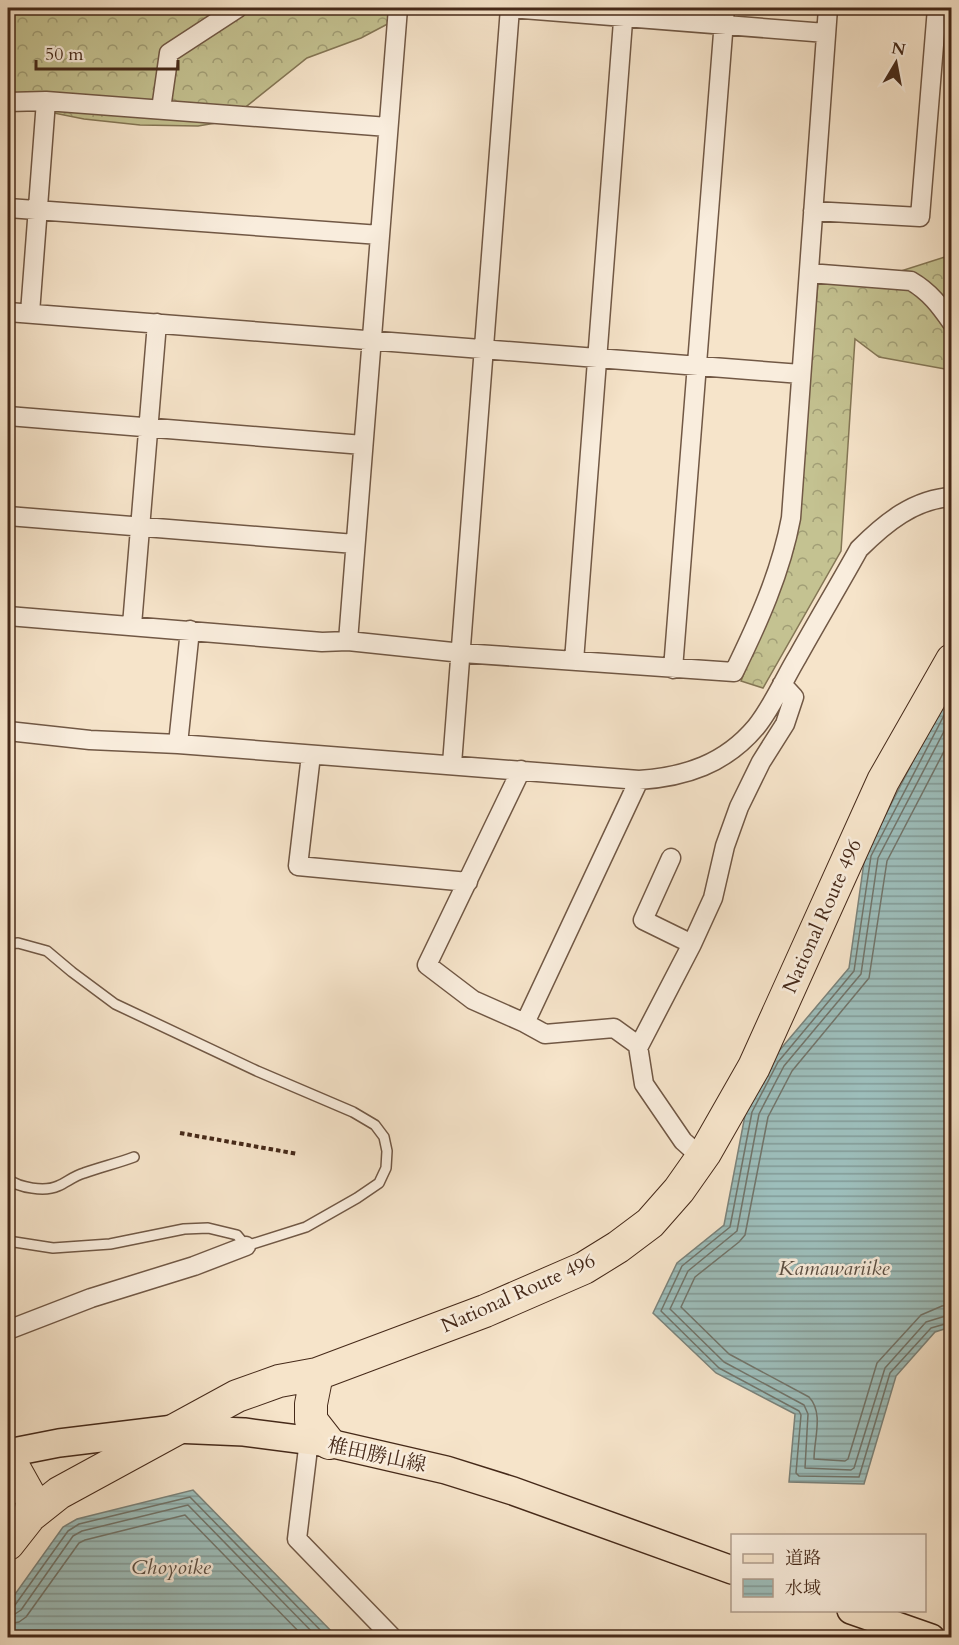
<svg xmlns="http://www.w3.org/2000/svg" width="959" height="1645" font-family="Cardo,'Noto Serif JP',serif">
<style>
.forest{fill:url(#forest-crowns);stroke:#847655;stroke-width:1.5}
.water{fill:url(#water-rules);stroke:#7a827a;stroke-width:1.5}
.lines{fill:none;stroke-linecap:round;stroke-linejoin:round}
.shore{stroke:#71746a;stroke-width:1.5}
.lane-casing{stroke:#715845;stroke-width:12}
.street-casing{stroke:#715845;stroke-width:21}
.primary-casing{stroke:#452919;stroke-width:30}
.highway-casing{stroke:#452919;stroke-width:34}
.path{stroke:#452919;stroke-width:4;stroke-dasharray:4.5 3;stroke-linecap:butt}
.lane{stroke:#f9eddd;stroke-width:9}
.street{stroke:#f9eddd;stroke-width:18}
.primary{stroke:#f6e4ca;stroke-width:27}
.highway{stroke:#f6e4ca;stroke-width:32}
.labels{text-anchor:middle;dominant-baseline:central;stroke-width:5;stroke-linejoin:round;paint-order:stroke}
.street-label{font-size:20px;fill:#452919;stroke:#f9eddd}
.water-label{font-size:21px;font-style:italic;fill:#5b4e42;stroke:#f9eddd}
</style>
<defs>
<pattern id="forest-crowns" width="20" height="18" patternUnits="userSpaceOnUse" patternTransform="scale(1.5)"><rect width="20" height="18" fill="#c4c291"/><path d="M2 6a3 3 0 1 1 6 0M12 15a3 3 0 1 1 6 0" fill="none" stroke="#a19e76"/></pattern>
<pattern id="water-rules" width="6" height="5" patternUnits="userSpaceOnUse" patternTransform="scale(1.5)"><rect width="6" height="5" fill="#9dbebb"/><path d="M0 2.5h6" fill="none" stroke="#829a97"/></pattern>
</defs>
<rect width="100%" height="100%" fill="#f6e4ca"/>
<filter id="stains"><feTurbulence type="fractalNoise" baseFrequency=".00333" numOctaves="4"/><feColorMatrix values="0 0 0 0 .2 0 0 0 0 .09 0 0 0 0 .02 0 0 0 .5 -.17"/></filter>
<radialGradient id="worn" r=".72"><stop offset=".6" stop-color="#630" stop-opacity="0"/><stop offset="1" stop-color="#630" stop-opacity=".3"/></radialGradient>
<path class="forest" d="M 8,8 L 418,8 L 361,38 L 307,58 L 228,121 L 198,126 L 140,125 L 84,119 L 8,104 Z
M 951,255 L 951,368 L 945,369 L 879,357 L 855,339 L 841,551 L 763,688 L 741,681 L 794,548 L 819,272 L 901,271 Z"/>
<path class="water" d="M 951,687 L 951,1327 L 935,1332 L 896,1376 L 864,1484 L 789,1482 L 795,1414 L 716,1373 L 653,1313 L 677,1263 L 724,1225 L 746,1110 L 773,1058 L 849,968 L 865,855 Z
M 193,1490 L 337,1637 L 8,1637 L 8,1604 L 63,1527 L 77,1519 Z"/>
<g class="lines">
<path class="shore" d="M 952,700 L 871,856 L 854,971 L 778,1062 L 752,1112 L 730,1227 L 682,1266 L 661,1311 L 719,1368 L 799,1411 L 801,1415 L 796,1473 L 799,1476 L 859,1477 L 890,1373 L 931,1328 L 952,1322
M 952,716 L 878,858 L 861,974 L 784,1066 L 759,1114 L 737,1231 L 688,1271 L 670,1309 L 724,1362 L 804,1405 L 808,1414 L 805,1468 L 851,1470 L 854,1468 L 885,1368 L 926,1322 L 952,1314
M 952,736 L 887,861 L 869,978 L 792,1071 L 768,1117 L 745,1235 L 739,1242 L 695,1277 L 681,1307 L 729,1354 L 809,1397 C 824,1413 814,1439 814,1459 L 845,1461 L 848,1459 L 877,1363 L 921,1315 L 942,1306 L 952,1305
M 8,1608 L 15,1605 L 68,1531 L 79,1524 L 190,1497 L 328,1638
M 8,1615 L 15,1614 L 21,1610 L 73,1536 L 82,1531 L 188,1505 L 318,1638
M 8,1624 L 19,1622 L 26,1617 L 79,1543 L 85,1540 L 185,1515 L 305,1638"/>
<defs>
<path id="lane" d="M 8,944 L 18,943 L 47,951 L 72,972 L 115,1004 L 257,1071 L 353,1112 L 375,1125 L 384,1137 L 387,1151 L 386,1168 L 379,1183 L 357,1198 L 306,1227 L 246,1246 L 237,1235 L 208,1228 L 184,1229 L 110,1244 L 53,1248 L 8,1241
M 8,1179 C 19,1188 45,1192 58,1186 C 67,1182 74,1176 84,1173 C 101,1167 118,1163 134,1157"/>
<path id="street" d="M 510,8 L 826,33
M 8,102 L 46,101 L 388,127
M 161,109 L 169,53 L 238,8
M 8,208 L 380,235
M 813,211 L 920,217 L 937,8
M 809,273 L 911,281 C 930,292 940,306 952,323
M 8,312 L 801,374
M 30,313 L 46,101
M 8,416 L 363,445
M 8,516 L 355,544
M 8,616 L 322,642 L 348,641 L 462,653 L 734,672 C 758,623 781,572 791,518 L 828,8
M 132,625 L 157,323
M 348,641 L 398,8
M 574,661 L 624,8
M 673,669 L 725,8
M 8,731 L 90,740 L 178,744 L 639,780 C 685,777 725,764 756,727 C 773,706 784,679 798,656 C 818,620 839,585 859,549 C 885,523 914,499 952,497
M 178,744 L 190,630
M 311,755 L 298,866 L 468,882
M 452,764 L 510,8
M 521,770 L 427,965 L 473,1000 L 525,1023 L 545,1034 L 614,1028 L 639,1046 L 692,944 L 713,898 L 725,846 L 739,807 L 761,762 L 785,724 L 794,697 L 782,684
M 671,858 L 643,920 L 692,944
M 525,1023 L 639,780
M 638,1046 L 644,1084 L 683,1141 L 702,1158
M 8,1330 L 91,1298 L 194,1266 L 246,1246
M 309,1440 L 297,1539 L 393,1638"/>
<path id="primary" d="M 8,1453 L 59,1443 L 174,1429 L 244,1432 L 329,1443 L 446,1470 L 513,1491 L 732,1570
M 851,1610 L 931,1638"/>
<path id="highway" d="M 317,1374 L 311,1404 L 311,1420 L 329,1443
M 8,1457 L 32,1500 L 30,1516
M 8,1544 L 30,1516 L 59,1493 L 237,1396 L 279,1381 L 317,1374 L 485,1311 L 584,1268 L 618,1247 L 650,1223 L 679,1190 L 705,1153 L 754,1067 L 883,781 L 952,660"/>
</defs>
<use href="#lane" class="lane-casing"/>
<use href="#street" class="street-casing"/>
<use href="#primary" class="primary-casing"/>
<use href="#highway" class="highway-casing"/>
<path class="path" d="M 180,1133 L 298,1154"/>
<use href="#lane" class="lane"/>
<use href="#street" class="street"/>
<use href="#primary" class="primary"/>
<use href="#highway" class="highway"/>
</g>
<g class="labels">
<g class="street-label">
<text transform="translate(822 916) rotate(-66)">National Route 496</text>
<text transform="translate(518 1293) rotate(-24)">National Route 496</text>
<text transform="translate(377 1455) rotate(12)">椎田勝山線</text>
</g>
<g class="water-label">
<text x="834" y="1268">Kamawariike</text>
<text x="171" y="1567">Choyoike</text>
</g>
</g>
<rect width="959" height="1645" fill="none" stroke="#f6e4ca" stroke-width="30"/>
<rect x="9" y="9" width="941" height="1627" fill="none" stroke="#452919" stroke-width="3"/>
<rect x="15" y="15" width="929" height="1615" fill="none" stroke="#452919" stroke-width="1.5"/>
<rect x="731" y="1534" width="195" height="78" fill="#f9eddd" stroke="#b19f8f" stroke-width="1.5"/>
<rect x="743" y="1554" width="30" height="9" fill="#f6e4ca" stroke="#b19f8f" stroke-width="1.5"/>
<text x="785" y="1564" font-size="18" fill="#452919">道路</text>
<rect x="743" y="1579" width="30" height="18" fill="url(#water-rules)" stroke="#b19f8f" stroke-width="1.5"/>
<text x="785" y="1594" font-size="18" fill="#452919">水域</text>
<g transform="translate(896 63) rotate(10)" stroke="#f9eddd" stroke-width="4.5" paint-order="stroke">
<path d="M0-4.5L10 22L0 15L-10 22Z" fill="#452919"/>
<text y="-9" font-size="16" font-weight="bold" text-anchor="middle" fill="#452919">N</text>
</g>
<path d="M36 60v9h142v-9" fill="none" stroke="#452919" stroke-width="3"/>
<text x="45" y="60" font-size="18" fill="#452919" stroke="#f9eddd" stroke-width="4.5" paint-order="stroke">50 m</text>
<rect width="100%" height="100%" filter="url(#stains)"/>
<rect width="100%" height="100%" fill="url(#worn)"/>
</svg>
